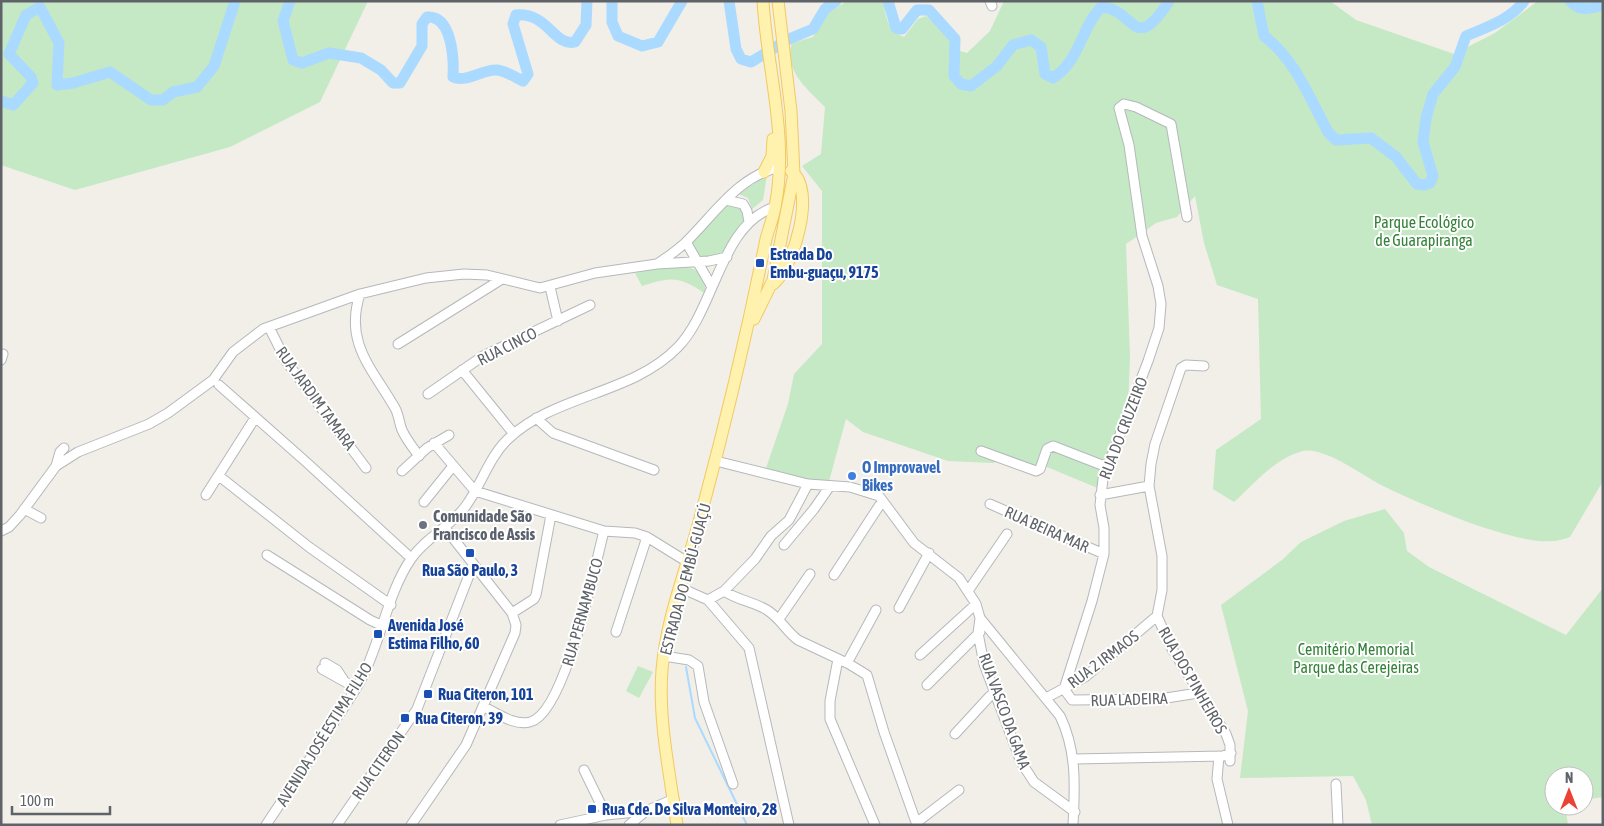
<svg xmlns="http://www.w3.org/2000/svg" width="1604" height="826" font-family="'Asap Condensed',sans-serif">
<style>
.green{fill:#c5e8c5}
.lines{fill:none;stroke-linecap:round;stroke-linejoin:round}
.stream{stroke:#aadaff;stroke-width:2}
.river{stroke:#aadaff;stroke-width:11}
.minor-casing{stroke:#b5b8bc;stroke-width:11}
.major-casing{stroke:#f2c960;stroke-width:13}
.minor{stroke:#fff;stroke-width:9}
.major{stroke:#fff2af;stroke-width:11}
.transit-dot{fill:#1a4fb4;stroke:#fff;stroke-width:2}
.shop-dot{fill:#3f7fe0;stroke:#fff;stroke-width:2}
.worship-dot{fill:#6b7280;stroke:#fff;stroke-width:2}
.labels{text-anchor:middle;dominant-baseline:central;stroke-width:4;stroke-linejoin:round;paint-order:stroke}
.park-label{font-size:16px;fill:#348238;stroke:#fff}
.transit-label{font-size:16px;font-weight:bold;fill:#164399;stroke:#fff;text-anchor:start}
.street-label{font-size:16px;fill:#5f6368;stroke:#fff}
.shop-label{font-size:16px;font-weight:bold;fill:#366cbe;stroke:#fff;text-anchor:start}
.worship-label{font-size:16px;font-weight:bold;fill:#5b616d;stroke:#fff;text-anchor:start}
</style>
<rect width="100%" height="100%" fill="#f1efe8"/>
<path class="green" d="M 1,1 L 368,1 L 320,102 L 230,147 L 75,190 L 1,165 Z
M 847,1 L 883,1 C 886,17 887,30 904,37 L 918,19 L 926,16 L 945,32 L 953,49 L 967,53 L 990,31 L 1004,1 L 1330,1 L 1356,20 L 1454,54 L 1495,33 L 1538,1 L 1603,1 L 1603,481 L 1570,537 C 1564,539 1558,541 1552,541 C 1513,545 1415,502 1379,484 C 1361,474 1324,447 1303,451 C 1275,458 1255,483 1234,502 L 1213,489 L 1216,450 L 1261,419 L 1258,299 L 1217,285 L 1204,243 L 1195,196 L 1177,217 L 1156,223 L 1126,244 L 1130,357 L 1128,409 L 1100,489 L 1047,467 L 1001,460 L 993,463 L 948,461 L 863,432 L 846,419 L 828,485 L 765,471 L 788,404 L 794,374 L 822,344 L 822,191 L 802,166 L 821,154 L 825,107 C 808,90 783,70 792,43 L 813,37 L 828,13 Z
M 767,175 L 763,200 L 752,209 L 748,198 L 739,194 Z
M 725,202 L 738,202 L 747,223 L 727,255 L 699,262 L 686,242 Z
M 679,265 C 695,268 710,274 704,293 C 679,276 671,277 642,286 L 635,273 Z
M 1385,509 L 1404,533 L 1407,551 L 1429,567 L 1566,635 L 1603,588 L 1603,797 L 1584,800 L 1584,776 L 1554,776 L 1554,806 L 1565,806 L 1568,825 L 1372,825 L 1366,800 L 1353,776 L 1240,778 L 1248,711 L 1221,605 L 1282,560 L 1301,542 L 1344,521 Z
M 638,666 L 653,672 L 639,698 L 626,691 Z"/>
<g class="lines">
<path class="stream" d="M 686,667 L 695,718 L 747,825"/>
<path class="river" d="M 290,1 L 283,21 L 293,60 L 302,63 L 329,53 L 361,58 L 381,70 L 393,83 L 400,83 L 422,46 L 422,24 L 427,17 C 452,15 454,59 453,77 C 467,83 482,69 497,70 C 506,71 515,77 523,81 L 528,74 L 513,24 L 516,15 C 548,12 554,47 575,42 L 586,25 L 587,1
M 612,1 L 612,22 L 618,36 L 642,46 L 658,42 L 682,1
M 729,1 L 736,49 L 741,59 L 751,62 L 789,39 L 813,29 L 825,9 L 836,1
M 888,1 L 896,28 L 902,29 L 917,10 L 929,10 L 955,39 L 954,76 L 961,84 L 971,86 L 997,66 L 1013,45 L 1031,40 L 1041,47 L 1045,74 L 1053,78 C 1080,61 1081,28 1101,7 C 1135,8 1133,57 1169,1
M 1257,1 L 1264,36 C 1295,59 1310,99 1328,132 L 1336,140 L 1371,138 L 1396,157 L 1417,184 L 1424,185 L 1430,183 L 1433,176 L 1423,142 L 1426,118 L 1433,94 L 1455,67 L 1466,36 C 1487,27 1510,20 1524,1
M 1570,1 C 1581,12 1589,9 1603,5
M 1,101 L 13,105 L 33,83 L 31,77 L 9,54 L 26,15 L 40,7 L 59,43 L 57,85 L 73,83 L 110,72 L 151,100 L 163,100 L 173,92 L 197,87 L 214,66 L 235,1"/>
<defs>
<path id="minor" d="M 990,1 L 992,6
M 726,200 L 743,204 L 747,211 L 749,222
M 1187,217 L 1171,124 L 1136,107 L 1124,104 L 1119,108 L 1129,145 L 1142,236 L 1158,286 L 1161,304 L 1159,328 L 1148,361 L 1103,479 L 1100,505 L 1104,528 L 1104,554 L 1092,601 L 1064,689 L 1072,700 L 1160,699 L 1198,693
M 686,242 L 712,287
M 657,264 C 666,258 676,251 685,243 C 713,216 739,175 780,167
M 550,287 L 558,321
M 360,294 C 344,343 372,368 395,408 C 399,415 399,423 402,430 C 406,439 413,448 419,456
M 269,327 L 286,361 L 366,468
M 398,344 L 502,279
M 1,360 L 3,354
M 1204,366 L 1186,365 L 1181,368 L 1155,444 L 1151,464 L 1149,486 L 1162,556 L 1162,590 L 1157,616 L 1172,649 L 1226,734 L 1230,745 L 1230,761
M 462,370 L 514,434
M 219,385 L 305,461 L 411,558
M 428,394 L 483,356 L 590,305
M 536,418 L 553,433 L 654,470
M 434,443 L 475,491 L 604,531 L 635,533 L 647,537 L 689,563
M 981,451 L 1036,471 L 1040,469 L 1047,449 L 1053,446 L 1107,467
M 716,461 L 808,484 L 850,487 L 879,496 L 914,543 L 959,578 L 976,604 L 980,618 L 1060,716 C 1077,751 1075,787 1073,825
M 56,466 L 60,452 L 64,448
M 402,471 L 427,448 L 449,435
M 219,476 L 309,547 L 391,605
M 206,495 L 255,418
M 1100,495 L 1149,486
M 424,502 L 453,466
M 990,504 L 1104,554
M 24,509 L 41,518
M 1,531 L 9,527 L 20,515 L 56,466 L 78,452 L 149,424 L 168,413 L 213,380 L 233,352 L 263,329 L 360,294 L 426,278 L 464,274 L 487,275 L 540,288 L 595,273 L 657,264 L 709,261 L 727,257
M 784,545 L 814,509 L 830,486
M 267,555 L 370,620 L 383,626
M 834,575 L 879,506
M 681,588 L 708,600 L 749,648 L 789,825
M 724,591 C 737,600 754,602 767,610 C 780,618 786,631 798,640 L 849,664 L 867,675 L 884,732 L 917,825
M 968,591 L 1007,534
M 708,600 L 724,591 L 755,559 L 771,536 L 789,520 L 808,484
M 899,608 L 929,553
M 512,613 L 534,599 L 536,595 L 551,515
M 980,618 L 978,633 L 984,664 L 1021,762 L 1034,782 L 1075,812
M 779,619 L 810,574
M 616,632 L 647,537
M 920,655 L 976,604
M 664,656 L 689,660 L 698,666 L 704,702 L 733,784
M 838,659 L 830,701 L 830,719 L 875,825
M 325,663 L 337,670 L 343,679
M 847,663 L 876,610
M 322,669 L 356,688
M 927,685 L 980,632
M 1046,698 L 1085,677 L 1157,616
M 484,707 C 497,713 514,726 530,722 C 565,714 595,565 604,531
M 955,734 L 989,697 L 995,692
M 1219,756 L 1217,779 L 1228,825
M 1074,759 L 1223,756 L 1231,753
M 584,770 L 606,815
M 1336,784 L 1338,825
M 916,823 L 959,790
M 266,825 C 288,792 309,760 331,727 C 341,711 353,695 362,678 C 381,641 388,592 411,559 C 425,538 450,527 465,507 C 481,486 488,459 507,440 C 554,394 632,395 678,347 C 715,309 721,223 775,207
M 337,825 L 417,709 L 473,565
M 411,825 L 466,745 L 515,633 L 516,625 L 512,613 L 445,528
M 560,825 L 606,815 L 646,811 L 674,799
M 629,825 L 646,811"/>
<path id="major" d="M 764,172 L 772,156 L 773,139
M 773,284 C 794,267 817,189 791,171
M 754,319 L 773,280 L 794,174 L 791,111 L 778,1
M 677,825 C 670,775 658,720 662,670 C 666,618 687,568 700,518 C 725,426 747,333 766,239 C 769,228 773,218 775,207 C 789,137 767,70 763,1"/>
</defs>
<use href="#minor" class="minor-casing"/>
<use href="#major" class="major-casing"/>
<use href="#minor" class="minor"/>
<use href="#major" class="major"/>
</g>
<g class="transit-dot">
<rect x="755" y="258" width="10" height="10" rx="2.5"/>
<rect x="465" y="548" width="10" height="10" rx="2.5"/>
<rect x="373" y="629" width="10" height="10" rx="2.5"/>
<rect x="423" y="689" width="10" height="10" rx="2.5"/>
<rect x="400" y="713" width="10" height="10" rx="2.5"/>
<rect x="587" y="804" width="10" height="10" rx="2.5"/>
</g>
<circle class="shop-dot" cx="852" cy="476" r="5"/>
<circle class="worship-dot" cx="423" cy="525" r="5"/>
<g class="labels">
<g class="park-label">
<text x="1424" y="222">Parque Ecológico<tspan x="1424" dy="18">de Guarapiranga</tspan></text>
<text x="1356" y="649">Cemitério Memorial<tspan x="1356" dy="18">Parque das Cerejeiras</tspan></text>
</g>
<g class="transit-label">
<text x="770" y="254">Estrada Do<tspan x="770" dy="18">Embu-guaçu, 9175</tspan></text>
<text x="470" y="570" text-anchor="middle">Rua São Paulo, 3</text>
<text x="388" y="625">Avenida José<tspan x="388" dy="18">Estima Filho, 60</tspan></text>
<text x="438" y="694">Rua Citeron, 101</text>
<text x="415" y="718">Rua Citeron, 39</text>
<text x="602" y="809">Rua Cde. De Silva Monteiro, 28</text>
</g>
<g class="street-label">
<text transform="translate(507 346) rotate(-27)">RUA CINCO</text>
<text transform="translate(316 398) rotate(54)">RUA JARDIM TAMARA</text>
<text transform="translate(1123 428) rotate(-69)">RUA DO CRUZEIRO</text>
<text transform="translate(1047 529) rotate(24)">RUA BEIRA MAR</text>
<text transform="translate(685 579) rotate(-75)">ESTRADA DO EMBÚ-GUAÇÚ</text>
<text transform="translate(582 612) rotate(-74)">RUA PERNAMBUCO</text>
<text transform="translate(1103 659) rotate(-37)">RUA 2 IRMAOS</text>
<text transform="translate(1193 680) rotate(60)">RUA DOS PINHEIROS</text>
<text transform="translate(1129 699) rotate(-2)">RUA LADEIRA</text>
<text transform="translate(1005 711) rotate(70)">RUA VASCO DA GAMA</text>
<text transform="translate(324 734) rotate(-58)">AVENIDA JOSÉ ESTIMA FILHO</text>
<text transform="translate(378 765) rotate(-55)">RUA CITERON</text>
</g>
<g class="shop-label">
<text x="862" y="467">O Improvavel<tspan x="862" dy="18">Bikes</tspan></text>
</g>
<g class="worship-label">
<text x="433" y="516">Comunidade São<tspan x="433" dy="18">Francisco de Assis</tspan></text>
</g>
</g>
<rect width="1604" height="826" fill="none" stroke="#5f6368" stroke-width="5"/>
<g transform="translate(1569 791)"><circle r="24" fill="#ffffff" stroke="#bfc1c3"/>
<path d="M0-4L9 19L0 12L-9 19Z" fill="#ea4335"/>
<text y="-8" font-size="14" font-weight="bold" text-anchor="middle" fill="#5f6368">N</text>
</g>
<path d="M12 806v8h98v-8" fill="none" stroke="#5f6368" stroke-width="2.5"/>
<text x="20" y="806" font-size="15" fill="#5f6368" stroke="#ffffff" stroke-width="4" paint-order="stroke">100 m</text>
</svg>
